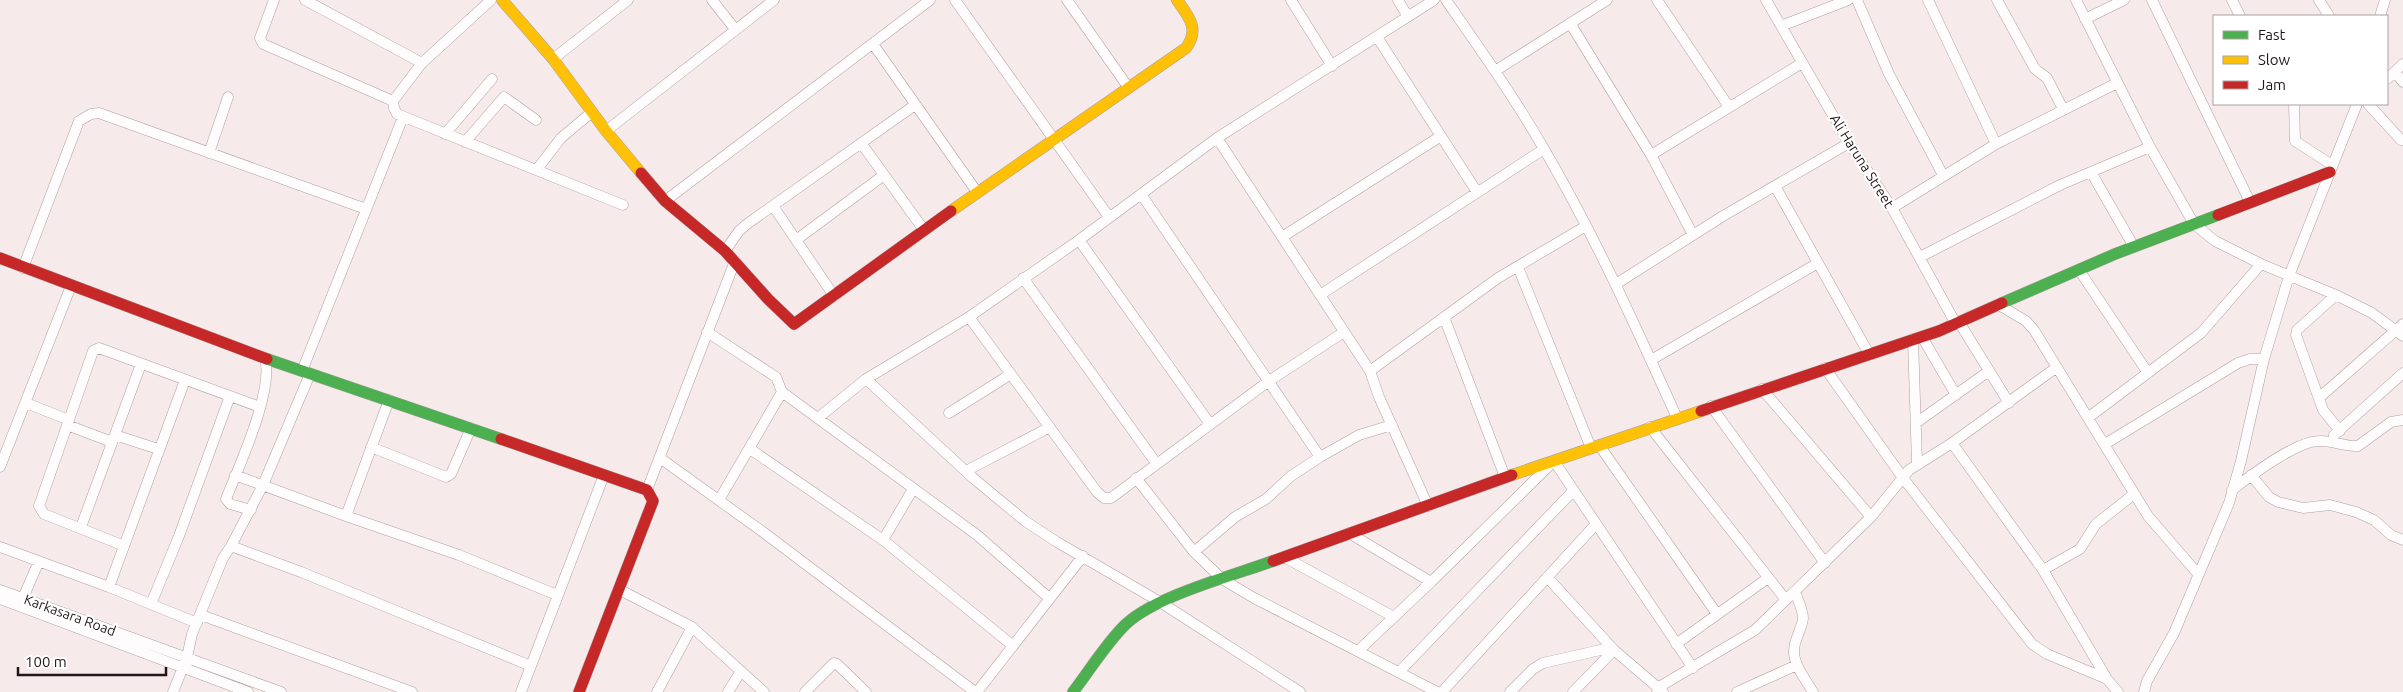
<svg xmlns="http://www.w3.org/2000/svg" width="2403" height="692" font-family="Ubuntu,sans-serif">
<style>
.lines{fill:none;stroke-linecap:round;stroke-linejoin:round}
.street-casing{stroke:#aea2a4;stroke-width:11}
.fast-casing{stroke:#aea2a4;stroke-width:12}
.slow-casing{stroke:#aea2a4;stroke-width:12}
.jam-casing{stroke:#aea2a4;stroke-width:12}
.street{stroke:#fefcfc;stroke-width:10}
.fast{stroke:#4caf50;stroke-width:11}
.slow{stroke:#ffc107;stroke-width:11}
.jam{stroke:#c62828;stroke-width:11}
.labels{text-anchor:middle;dominant-baseline:central;stroke-width:4.5;stroke-linejoin:round;paint-order:stroke}
.street-label{font-size:14px;fill:#241719;stroke:#fff}
</style>
<rect width="100%" height="100%" fill="#f6eaeb"/>
<g class="lines">
<defs>
<path id="street" d="M 274,0 L 260,38 L 263,44 L 393,101
M 305,0 L 422,63
M 491,0 L 422,63 L 393,101 L 394,108 L 397,114 L 623,205
M 712,0 L 735,29
M 955,0 L 1109,217
M 1067,0 L 1128,87
M 1291,0 L 1332,66
M 1398,0 L 1408,17
M 1446,0 C 1480,49 1514,97 1544,149 C 1595,236 1636,327 1677,418
M 1657,0 L 1729,107
M 1766,0 L 1849,143 L 1892,208 L 1956,324
M 1857,0 L 1889,74 L 1943,175
M 1928,0 L 1996,144
M 1997,0 L 2035,69 L 2047,78 L 2063,109
M 2076,0 L 2150,147 L 2194,224 L 2215,241 L 2261,264 L 2336,295 L 2372,313 L 2403,336
M 2152,0 L 2250,202
M 2232,0 L 2240,16
M 2319,0 L 2329,16
M 2380,16 L 2385,0
M 2085,19 L 2124,0
M 1570,23 L 1651,155 L 1693,235
M 1781,26 L 1848,0
M 1377,37 L 1477,192
M 873,44 L 977,192
M 553,59 L 628,0
M 1495,71 L 1607,0
M 2395,72 L 2403,82
M 2387,79 L 2403,64
M 2294,104 L 2295,141 L 2332,165
M 2368,104 L 2401,140 L 2403,140
M 606,131 L 774,0
M 445,134 L 492,79
M 1217,138 L 1370,371 L 1379,397 L 1428,506
M 465,142 L 504,97 L 536,120
M 861,143 L 924,230
M 209,153 L 228,97
M 1651,155 L 1802,63
M 538,168 L 561,138 L 592,112
M 2091,172 L 2134,247
M 1775,186 L 1869,354
M 1141,194 L 1320,457
M 665,201 L 930,0
M 773,206 L 834,296
M 1892,208 L 1996,144 L 2117,83
M 1282,237 L 1441,136
M 796,240 L 884,175
M 1079,240 L 1210,424
M 725,251 L 739,231 L 747,224 L 915,105
M 1920,257 L 2060,185 L 2150,147
M 1518,267 L 1591,448
M 23,268 L 79,121 L 91,114 L 99,113 L 366,209
M 2079,270 L 2148,373
M 1023,278 L 1156,463
M 1616,284 L 1723,216 L 1849,143
M 1320,295 L 1544,149
M 2336,295 L 2297,330 L 2296,335 L 2323,410 L 2340,431
M 1999,305 L 2026,321 L 2034,330 L 2148,516 L 2198,574
M 969,317 L 1097,492 L 1104,498 L 1111,498 L 1269,381 L 1344,332
M 1444,317 L 1505,477
M 1959,322 L 2009,403
M 707,332 L 776,377 L 782,392 L 719,500
M 1922,337 L 1956,395
M 1913,339 L 1917,463
M 1651,360 L 1818,263
M 1825,368 L 1903,478 L 2032,644 L 2047,654 L 2107,679
M 302,371 L 403,117
M 1370,371 L 1498,278 L 1586,226
M 866,379 L 973,478 L 1025,521 L 1057,542 L 1160,602 L 1300,692
M 1762,389 L 1871,517
M 782,392 L 977,535 L 1049,598
M 2320,397 L 2403,324
M 26,403 L 69,420
M 1711,406 L 1825,563
M 949,413 L 1011,374
M 2089,417 L 2201,333 L 2261,264
M 818,418 L 866,379 L 969,317 L 1079,240 L 1217,138 L 1434,0
M 1916,423 L 1989,371
M 67,425 L 112,442
M 1650,427 L 1786,600
M 115,435 L 158,449
M 2334,435 L 2403,373
M 1952,443 L 2043,570 L 2107,679 L 2118,692
M 2105,444 L 2238,363 L 2250,359 L 2264,359
M 1599,445 L 1717,614
M 371,447 L 446,477 L 451,474 L 471,428
M 750,449 L 883,540 L 1012,645
M 660,458 L 763,532 L 975,692
M 0,467 L 71,286
M 966,471 L 1050,427
M 235,475 L 346,516 L 459,555 L 557,595
M 2251,475 L 2269,497 L 2278,502 L 2303,508 L 2330,505 L 2356,512 L 2374,520 L 2391,535 L 2403,540
M 1136,478 L 1194,552 L 1222,579 L 1254,598 L 1437,692
M 647,490 L 735,261
M 2232,490 C 2250,476 2297,441 2319,441 C 2332,440 2344,447 2358,446 L 2391,422 L 2403,420
M 251,510 L 230,504 L 226,499 C 239,466 274,391 265,358
M 346,516 L 389,400
M 81,527 L 141,364
M 1349,533 L 1431,582 L 1554,461 L 1693,668
M 883,540 L 913,489
M 122,545 L 44,514 L 39,506 L 93,351 L 99,348 L 260,407
M 231,546 L 301,572 L 531,666
M 0,547 L 109,587 L 197,623
M 1194,552 L 1235,517 L 1266,499 L 1291,476 L 1320,457 L 1359,435 L 1392,425
M 1284,557 L 1394,617
M 2043,570 L 2080,549 L 2096,524 L 2134,494
M 1547,577 L 1614,650 L 1663,692
M 109,587 L 185,380
M 0,590 L 281,692
M 620,590 L 692,627 L 764,692
M 1795,592 C 1798,600 1803,610 1803,618 C 1802,630 1793,640 1794,653 C 1795,667 1806,680 1813,692
M 23,598 L 39,561
M 0,599 L 248,692
M 151,604 L 179,536 L 230,396
M 201,615 L 412,692
M 1676,644 L 1768,578
M 1358,651 L 1431,582
M 1400,671 L 1573,491
M 173,692 L 187,657 L 192,634 L 223,558 L 231,546 L 263,485 L 310,374
M 521,692 L 604,475
M 657,692 L 692,627
M 728,692 L 741,671
M 805,692 L 834,663 L 837,664 L 866,692
M 977,692 L 1083,556
M 1442,692 L 1596,524
M 1510,692 L 1533,669 L 1543,663 L 1605,649 L 1614,650
M 1573,692 L 1614,650
M 1657,692 L 1659,687 L 1755,630 L 1871,517 L 1909,470 L 1952,443 L 2057,367
M 1737,692 L 1797,665
M 2144,692 L 2147,681 L 2174,633 L 2229,503 L 2241,461 L 2264,359 L 2289,276 L 2357,104"/>
<path id="fast" d="M 2002,303 L 2115,254 L 2218,215
M 267,359 L 501,439
M 1073,692 C 1089,671 1104,647 1122,628 C 1150,597 1232,576 1273,561"/>
<path id="slow" d="M 502,0 L 553,59 L 606,131 L 641,173
M 951,211 L 1186,48 C 1200,29 1189,17 1177,0
M 1512,475 L 1701,411"/>
<path id="jam" d="M 641,173 L 665,201 L 725,251 L 768,299 L 794,324 L 951,211
M 2218,215 L 2330,172
M 0,258 L 267,359
M 1701,411 L 1939,331 L 2002,303
M 501,439 L 647,490 L 653,501 L 579,692
M 1273,561 L 1512,475"/>
</defs>
<use href="#street" class="street-casing"/>
<use href="#fast" class="fast-casing"/>
<use href="#slow" class="slow-casing"/>
<use href="#jam" class="jam-casing"/>
<use href="#street" class="street"/>
<use href="#fast" class="fast"/>
<use href="#slow" class="slow"/>
<use href="#jam" class="jam"/>
</g>
<g class="labels">
<g class="street-label">
<text transform="translate(1862 161) rotate(58)">Ali Haruna Street</text>
<text transform="translate(70 615) rotate(20)">Karkasara Road</text>
</g>
</g>
<rect x="2213" y="15" width="175" height="90" fill="#ffffff" stroke="#a7a2a3"/>
<rect x="2223" y="31" width="25" height="8" fill="#4caf50" stroke="#a7a2a3"/>
<text x="2258" y="40" font-size="15" fill="#241719">Fast</text>
<rect x="2223" y="56" width="25" height="8" fill="#ffc107" stroke="#a7a2a3"/>
<text x="2258" y="65" font-size="15" fill="#241719">Slow</text>
<rect x="2223" y="81" width="25" height="8" fill="#c62828" stroke="#a7a2a3"/>
<text x="2258" y="90" font-size="15" fill="#241719">Jam</text>
<path d="M18 667v8h148v-8" fill="none" stroke="#241719" stroke-width="2.5"/>
<text x="25" y="667" font-size="15" fill="#241719" stroke="#ffffff" stroke-width="4" paint-order="stroke">100 m</text>
</svg>
